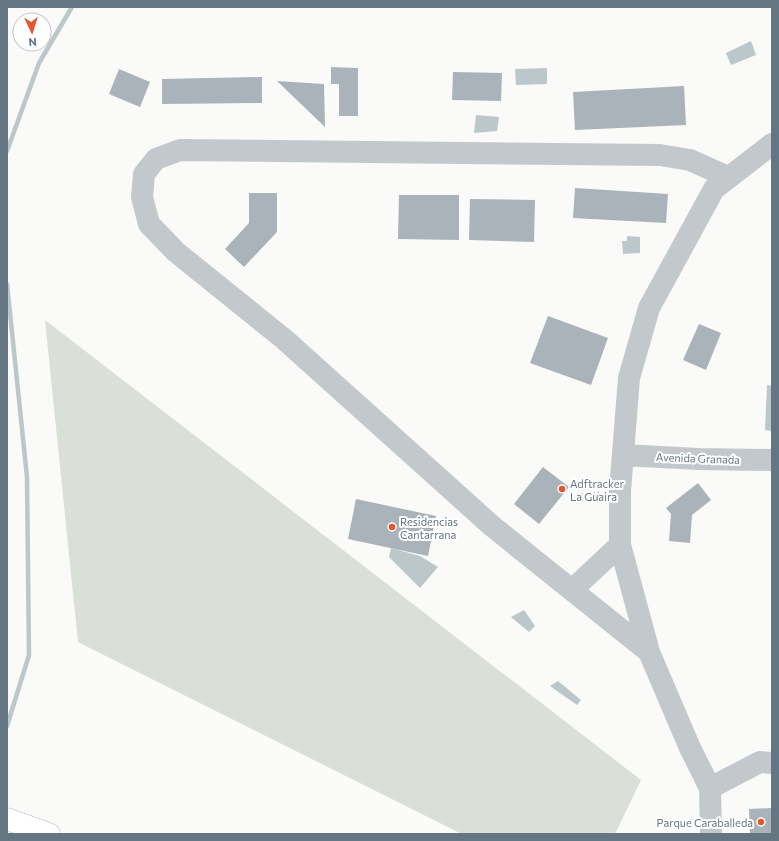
<svg xmlns="http://www.w3.org/2000/svg" width="779" height="841" font-family="Commissioner,sans-serif">
<style>
.green{fill:#dadfd7}
.water{fill:#bbc7cb}
.lines{fill:none;stroke-linecap:round;stroke-linejoin:round}
.stream{stroke:#bbc7cb;stroke-width:4.5}
.building{fill:#aab3b9}
.major-casing{stroke:#b5babe;stroke-width:23}
.path{stroke:#bbbfc2;stroke-width:2.5;stroke-dasharray:2 2;stroke-linecap:butt}
.minor{stroke:#c3c8cc;stroke-width:22}
.major{stroke:#fff;stroke-width:22}
.poi-dot{fill:#e4572e;stroke:#fff;stroke-width:1.5}
.labels{text-anchor:middle;dominant-baseline:central;stroke-width:4;stroke-linejoin:round;paint-order:stroke}
.street-label{font-size:11px;fill:#657683;stroke:#fff}
.poi-label{font-size:11px;fill:#657683;stroke:#fff;text-anchor:start}
</style>
<rect width="100%" height="100%" fill="#fafaf8"/>
<path class="green" d="M 45,320 L 641,780 L 615,834 L 462,834 L 78,642 Z"/>
<path class="water" d="M 751,41 L 756,55 L 731,65 L 726,53 Z
M 547,68 L 547,84 L 516,85 L 515,69 Z
M 476,115 L 499,117 L 497,131 L 474,133 Z
M 627,236 L 640,237 L 640,253 L 623,254 L 622,241 L 627,241 Z
M 767,385 L 772,386 L 772,431 L 765,430 Z
M 391,548 L 420,556 L 438,567 L 420,588 L 389,557 Z
M 524,610 L 535,626 L 529,632 L 511,617 Z
M 558,681 L 581,700 L 577,705 L 550,686 Z"/>
<g class="lines">
<path class="stream" d="M 7,151 L 39,63 L 72,7
M 7,284 L 27,477 L 29,655 L 7,726"/>
</g>
<path class="building" d="M 331,67 L 358,68 L 358,116 L 339,116 L 339,84 L 331,84 Z
M 119,69 L 150,82 L 140,107 L 109,94 Z
M 453,72 L 502,73 L 501,101 L 452,100 Z
M 262,77 L 262,103 L 162,104 L 162,79 Z
M 277,81 L 324,84 L 325,127 Z
M 684,86 L 686,125 L 575,130 L 573,92 Z
M 575,188 L 668,194 L 666,223 L 573,218 Z
M 249,193 L 277,193 L 277,232 L 244,267 L 225,249 L 249,223 Z
M 399,195 L 459,195 L 459,240 L 398,239 Z
M 470,199 L 535,200 L 534,242 L 469,240 Z
M 548,316 L 608,338 L 591,385 L 530,363 Z
M 699,324 L 721,333 L 706,370 L 683,360 Z
M 543,467 L 569,487 L 539,524 L 514,504 Z
M 698,483 L 711,500 L 692,515 L 690,543 L 669,541 L 671,514 L 666,508 Z
M 356,499 L 436,516 L 428,556 L 348,539 Z
M 772,808 L 772,834 L 750,834 L 749,809 Z"/>
<g class="lines">
<defs>
<path id="major" d="M 7,819 L 49,834"/>
</defs>
<use href="#major" class="major-casing"/>
<path class="path" d="M 577,495 L 601,493"/>
<path class="minor" d="M 623,455 L 698,459 L 772,460
M 572,590 L 620,545
M 649,652 L 492,526 L 284,339 L 176,252 L 149,224 L 142,197 L 144,174 L 156,159 L 180,150 L 660,155 L 690,160 L 728,177
M 710,788 L 760,762 L 772,763
M 711,834 L 710,788 L 690,748 L 649,652 L 620,545 L 620,491 L 629,378 L 649,308 L 714,189 L 772,144"/>
<use href="#major" class="major"/>
</g>
<g class="poi-dot">
<circle cx="562" cy="489" r="4"/>
<circle cx="392" cy="527" r="4"/>
<circle cx="761" cy="822" r="4"/>
</g>
<g class="labels">
<g class="street-label">
<text transform="translate(698 458) rotate(2)">Avenida Granada</text>
</g>
<g class="poi-label">
<text x="570" y="483">Adftracker<tspan x="570" dy="13">La Guaira</tspan></text>
<text x="400" y="521">Residencias<tspan x="400" dy="13">Cantarrana</tspan></text>
<text x="753" y="822" text-anchor="end">Parque Caraballeda</text>
</g>
</g>
<rect width="779" height="841" fill="none" stroke="#657683" stroke-width="16"/>
<g transform="translate(32 32) rotate(176)"><circle r="19" fill="#ffffff" stroke="#c1c8cd"/>
<path d="M0-3L7 15L0 10L-7 15Z" fill="#e4572e"/>
<text y="-6" font-size="11" font-weight="bold" text-anchor="middle" fill="#657683">N</text>
</g>
</svg>
